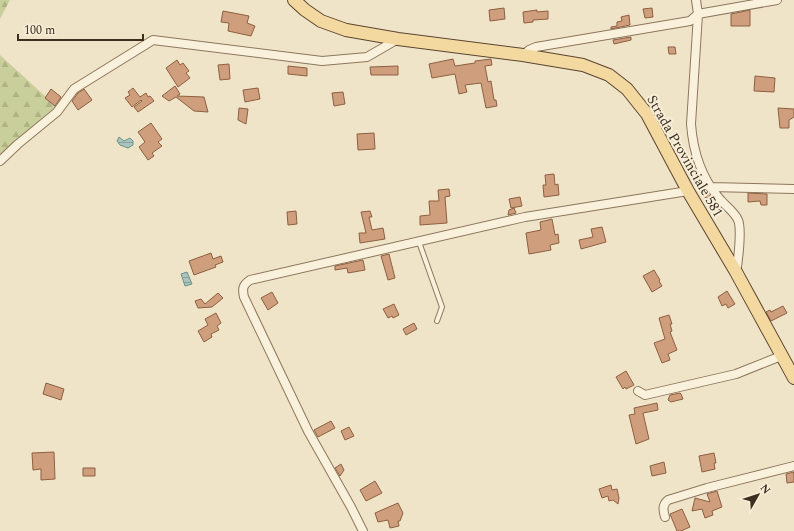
<svg xmlns="http://www.w3.org/2000/svg" width="794" height="531" font-family="Spectral,serif">
<style>
.forest{fill:url(#forest-firs)}
.water{fill:url(#water-rules);stroke:#6f938a}
.building{fill:#cf9f7d;stroke:#8d5f41}
.lines{fill:none;stroke-linecap:round;stroke-linejoin:round}
.service-casing{stroke:#8d765c;stroke-width:6}
.minor-casing{stroke:#8d765c;stroke-width:10}
.primary-casing{stroke:#5b4430;stroke-width:14}
.service{stroke:#faf1dc;stroke-width:4}
.minor{stroke:#faf1dc;stroke-width:8}
.primary{stroke:#f3d9a0;stroke-width:12}
.labels{text-anchor:middle;dominant-baseline:central;stroke-width:4;stroke-linejoin:round;paint-order:stroke}
.street-label{font-size:14px;fill:#3d2e20;stroke:#f7eed8}
</style>
<defs>
<pattern id="forest-firs" width="22" height="20" patternUnits="userSpaceOnUse"><rect width="22" height="20" fill="#c9cf9b"/><path d="M5 1l3.5 6h-7zM16 11l3.5 6h-7z" fill="#aeb285"/></pattern>
<pattern id="water-rules" width="6" height="5" patternUnits="userSpaceOnUse"><rect width="6" height="5" fill="#a9c4bc"/><path d="M0 2.5h6" fill="none" stroke="#8ba098"/></pattern>
</defs>
<rect width="100%" height="100%" fill="#f0e4c8"/>
<path class="forest" d="M 0,0 L 10,0 L 0,19 Z
M 0,55 L 56,106 L 0,154 Z"/>
<path class="water" d="M 119,137 L 124,141 L 130,138 L 133,141 L 133,145 L 128,148 L 120,145 L 117,141 Z
M 187,272 L 192,284 L 185,286 L 181,274 Z"/>
<path class="building" d="M 504,8 L 505,19 L 490,21 L 489,10 Z
M 652,8 L 653,17 L 645,18 L 643,9 Z
M 537,10 L 537,12 L 548,11 L 548,19 L 533,20 L 533,22 L 524,23 L 523,12 Z
M 750,10 L 750,26 L 731,26 L 731,14 Z
M 223,11 L 249,16 L 247,23 L 255,26 L 251,36 L 228,31 L 229,23 L 221,22 Z
M 629,15 L 630,25 L 611,29 L 611,27 L 617,26 L 617,22 L 622,21 L 621,17 Z
M 631,37 L 631,40 L 614,44 L 613,40 Z
M 668,47 L 675,47 L 676,54 L 669,54 Z
M 453,59 L 455,66 L 475,63 L 475,61 L 491,59 L 492,65 L 485,66 L 488,82 L 491,81 L 494,100 L 496,100 L 497,106 L 486,108 L 481,83 L 465,85 L 467,92 L 459,94 L 455,74 L 432,78 L 429,64 Z
M 177,60 L 180,65 L 183,63 L 189,71 L 186,73 L 190,78 L 178,87 L 166,68 Z
M 229,64 L 230,79 L 220,80 L 218,65 Z
M 288,66 L 307,68 L 307,76 L 288,74 Z
M 398,66 L 398,75 L 371,75 L 370,67 Z
M 755,76 L 775,78 L 774,92 L 754,91 Z
M 175,86 L 180,94 L 177,96 L 204,97 L 208,112 L 194,111 L 176,97 L 169,101 L 162,96 Z
M 133,88 L 140,97 L 146,93 L 148,97 L 150,96 L 154,101 L 138,112 L 134,107 L 142,101 L 141,100 L 132,107 L 125,98 L 130,95 L 128,92 Z
M 258,88 L 260,99 L 245,102 L 243,90 Z
M 51,89 L 61,97 L 55,106 L 45,98 Z
M 84,89 L 92,100 L 78,110 L 72,101 L 78,93 Z
M 343,92 L 345,104 L 334,106 L 332,93 Z
M 239,108 L 248,109 L 246,124 L 238,120 Z
M 778,108 L 794,109 L 794,117 L 789,120 L 789,128 L 780,128 Z
M 151,123 L 162,139 L 158,142 L 162,146 L 152,153 L 154,156 L 148,160 L 139,147 L 145,142 L 138,132 Z
M 374,133 L 375,149 L 358,150 L 357,134 Z
M 554,174 L 555,185 L 558,184 L 559,195 L 544,197 L 543,185 L 546,185 L 545,175 Z
M 449,189 L 450,196 L 445,197 L 447,223 L 420,225 L 420,216 L 430,215 L 429,201 L 439,201 L 438,190 Z
M 704,189 L 709,195 L 713,202 L 703,196 L 699,191 Z
M 748,193 L 767,194 L 767,205 L 761,205 L 760,201 L 748,202 Z
M 520,197 L 522,206 L 511,208 L 509,199 Z
M 514,208 L 516,213 L 508,215 L 509,210 Z
M 296,211 L 297,224 L 288,225 L 287,212 Z
M 370,211 L 372,217 L 369,217 L 372,230 L 383,228 L 385,239 L 360,243 L 359,233 L 366,233 L 361,212 Z
M 552,219 L 555,235 L 558,234 L 559,243 L 550,245 L 551,250 L 529,254 L 526,233 L 541,230 L 540,222 Z
M 602,227 L 606,242 L 581,249 L 579,240 L 593,237 L 591,229 Z
M 211,253 L 213,259 L 221,256 L 223,262 L 215,265 L 216,267 L 194,275 L 189,261 Z
M 389,254 L 395,278 L 388,280 L 381,256 Z
M 363,260 L 365,270 L 348,273 L 347,268 L 335,270 L 335,266 Z
M 654,270 L 660,280 L 659,281 L 662,286 L 652,292 L 643,276 Z
M 727,291 L 735,304 L 728,308 L 726,304 L 722,306 L 718,297 Z
M 272,292 L 278,303 L 268,310 L 261,298 Z
M 218,293 L 223,298 L 212,307 L 198,308 L 195,301 L 201,299 L 205,304 Z
M 394,304 L 399,315 L 393,318 L 392,316 L 388,318 L 383,309 Z
M 783,306 L 787,313 L 771,321 L 766,312 L 770,310 L 771,312 Z
M 216,313 L 221,323 L 217,326 L 219,330 L 211,334 L 212,337 L 204,342 L 198,331 L 208,325 L 205,319 Z
M 669,315 L 672,324 L 670,324 L 672,331 L 670,332 L 677,350 L 668,354 L 670,360 L 662,363 L 654,343 L 665,339 L 659,318 Z
M 414,323 L 417,329 L 406,335 L 403,329 Z
M 626,371 L 634,385 L 626,389 L 625,387 L 623,389 L 616,377 Z
M 46,383 L 64,389 L 61,400 L 43,394 Z
M 680,393 L 681,394 L 683,399 L 671,402 L 668,400 L 670,395 Z
M 657,403 L 658,410 L 643,413 L 649,439 L 636,444 L 629,415 L 635,414 L 634,408 Z
M 331,421 L 335,428 L 318,437 L 314,430 Z
M 349,427 L 354,436 L 345,440 L 341,431 Z
M 54,452 L 55,479 L 41,480 L 41,469 L 33,470 L 32,453 Z
M 714,453 L 716,463 L 714,463 L 715,469 L 702,472 L 699,456 Z
M 664,462 L 666,473 L 652,476 L 650,466 Z
M 341,464 L 344,470 L 340,476 L 335,468 Z
M 83,468 L 95,468 L 95,476 L 83,476 Z
M 794,472 L 794,482 L 787,483 L 786,474 Z
M 375,481 L 382,493 L 366,501 L 360,490 Z
M 611,485 L 612,490 L 617,489 L 619,498 L 618,504 L 613,500 L 609,501 L 608,496 L 602,498 L 599,489 Z
M 717,491 L 722,507 L 712,511 L 713,515 L 705,518 L 702,509 L 692,511 L 695,498 L 710,502 L 707,494 Z
M 398,503 L 403,513 L 400,521 L 398,521 L 399,526 L 390,528 L 388,520 L 378,522 L 375,513 Z
M 682,509 L 690,527 L 681,531 L 677,531 L 670,514 Z"/>
<g class="lines">
<defs>
<path id="service" d="M 419,242 L 442,307 L 437,321"/>
<path id="minor" d="M 696,0 L 698,14 L 691,124 C 693,151 700,175 718,197 C 724,205 734,211 738,220 C 742,229 738,262 736,272
M 523,55 L 529,50 L 536,47 L 690,21 L 698,14 L 777,0
M 0,161 L 18,144 L 57,112 L 74,89 L 153,40 L 322,61 L 367,57 L 398,39
M 710,187 L 794,189
M 638,391 L 645,395 L 736,374 L 781,356
M 665,517 C 663,510 662,505 668,500 L 707,488 L 794,466
M 363,531 L 351,507 L 308,431 L 244,297 C 242,288 243,285 250,280 L 525,217 L 688,191"/>
<path id="primary" d="M 294,0 L 305,10 L 321,21 L 346,30 L 398,39 L 523,55 L 583,65 L 609,75 L 627,89 L 647,114 L 688,191 L 736,272 L 794,378"/>
</defs>
<use href="#service" class="service-casing"/>
<use href="#minor" class="minor-casing"/>
<use href="#primary" class="primary-casing"/>
<use href="#service" class="service"/>
<use href="#minor" class="minor"/>
<use href="#primary" class="primary"/>
</g>
<g class="labels">
<g class="street-label">
<text transform="translate(685 156) rotate(60)">Strada Provinciale 581</text>
</g>
</g>
<g transform="translate(758 495) rotate(51)" stroke="#f7eed8" stroke-width="3" paint-order="stroke">
<path d="M0-3L7 15L0 10L-7 15Z" fill="#3d2e20"/>
<text y="-6" font-size="11" font-weight="bold" text-anchor="middle" fill="#3d2e20">N</text>
</g>
<path d="M18 34v6h125v-6" fill="none" stroke="#3d2e20" stroke-width="2"/>
<text x="24" y="34" font-size="12" fill="#3d2e20" stroke="#f7eed8" stroke-width="3" paint-order="stroke">100 m</text>
</svg>
